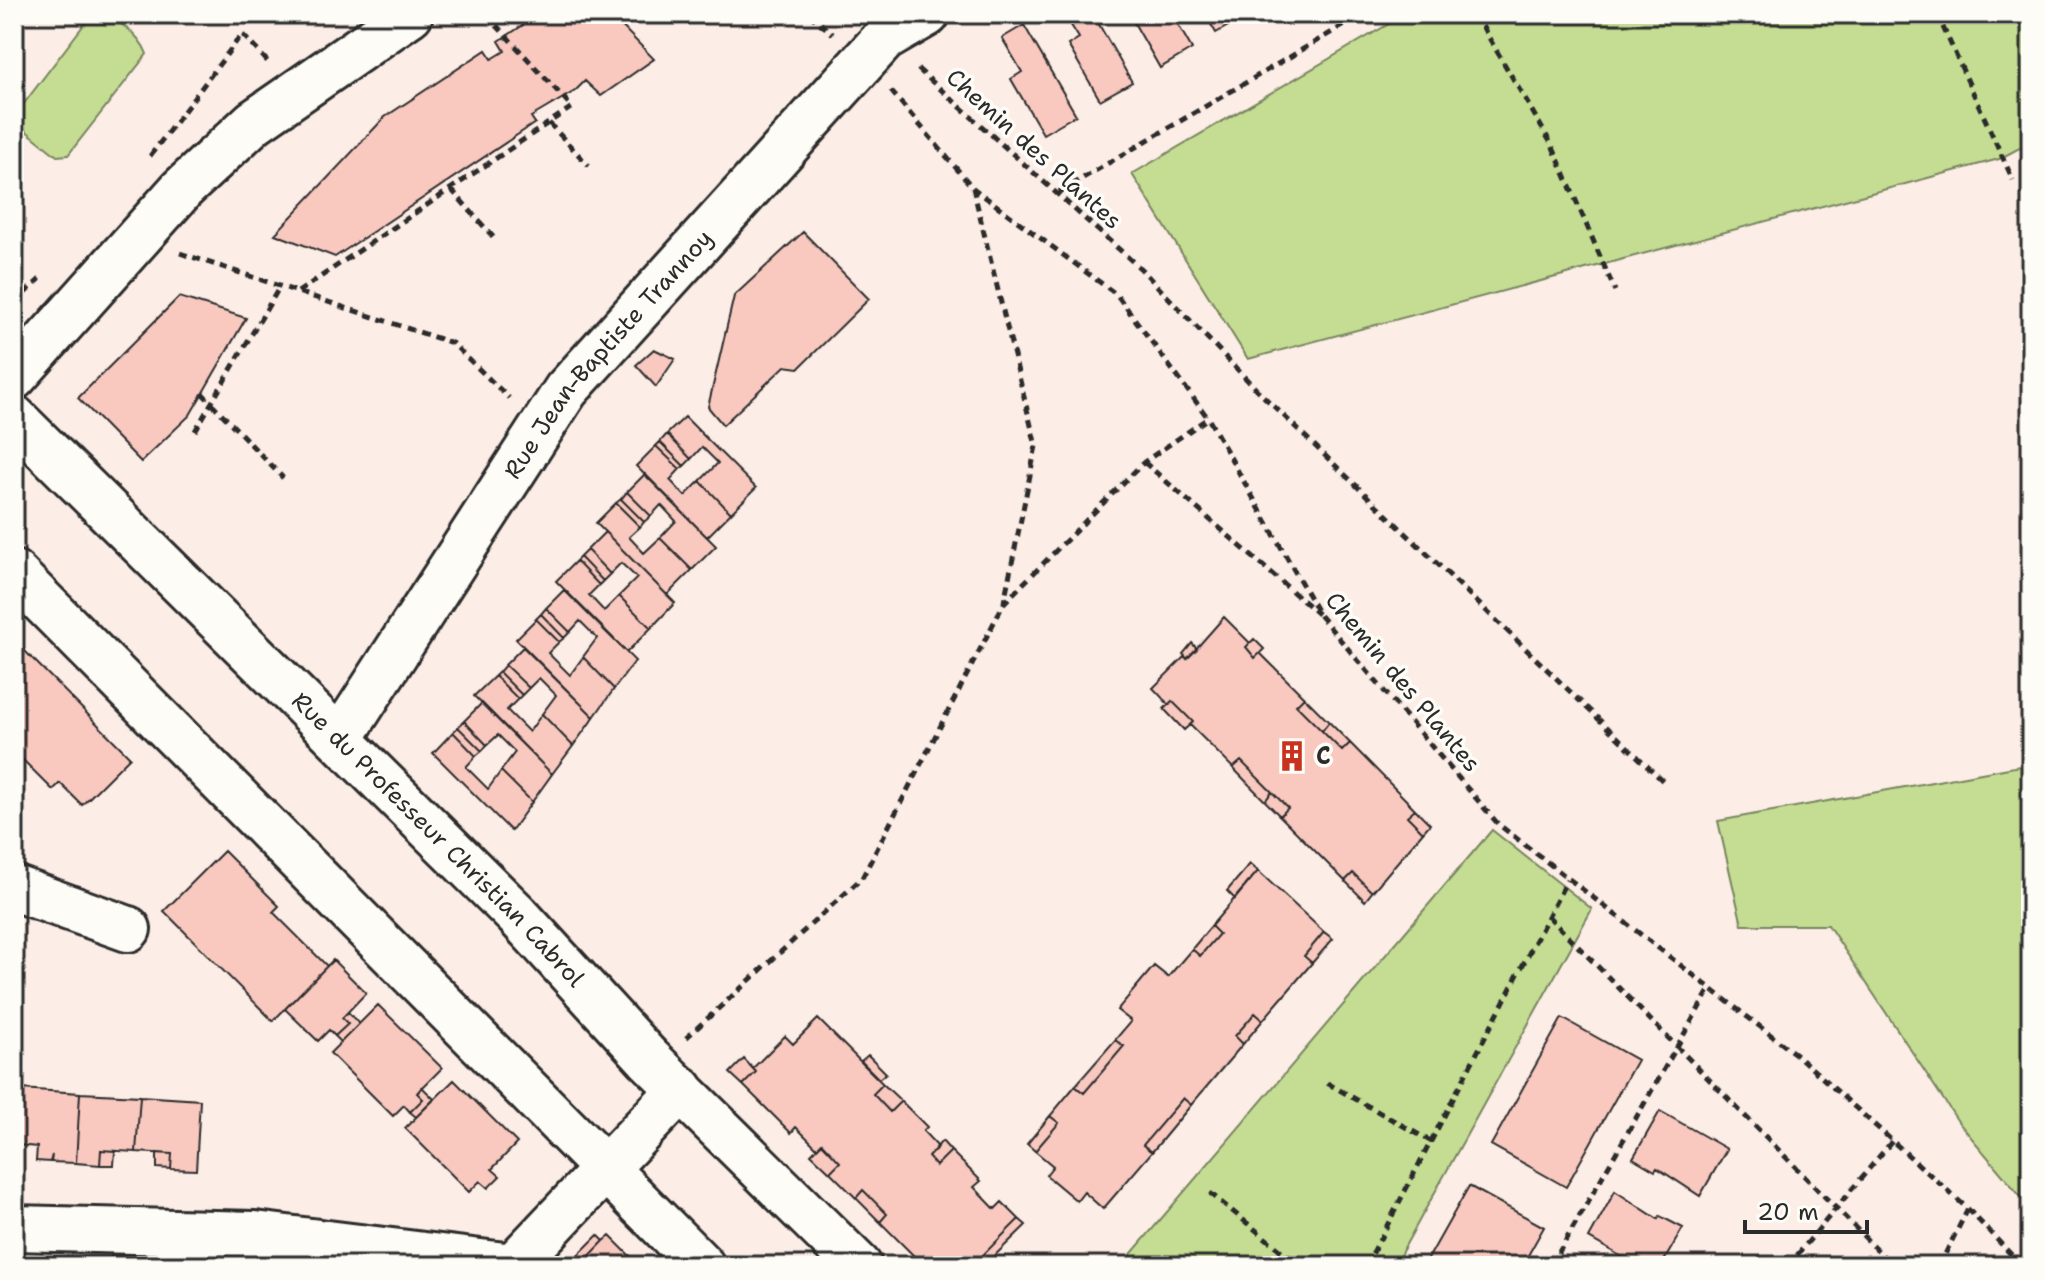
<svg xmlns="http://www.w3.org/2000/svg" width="2045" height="1280" font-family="'Shantell Sans',sans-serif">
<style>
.green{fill:#c4dd93;stroke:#78845f;stroke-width:2}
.building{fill:#f9c9c0;stroke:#2b2b2b;stroke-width:2}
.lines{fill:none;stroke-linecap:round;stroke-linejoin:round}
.minor-casing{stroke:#2b2b2b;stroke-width:50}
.path{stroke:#2b2b2b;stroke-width:5;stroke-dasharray:8 6;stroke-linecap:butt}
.minor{stroke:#fdfcf7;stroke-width:44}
.labels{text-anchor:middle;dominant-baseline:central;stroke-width:7;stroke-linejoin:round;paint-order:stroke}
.street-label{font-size:24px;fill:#2b2b2b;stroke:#fdfcf7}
.poi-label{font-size:24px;font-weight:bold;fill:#2b2b2b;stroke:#fdfcf7;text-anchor:start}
</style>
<rect width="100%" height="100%" fill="#fcede6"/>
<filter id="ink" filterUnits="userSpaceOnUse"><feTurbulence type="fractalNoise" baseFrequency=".0125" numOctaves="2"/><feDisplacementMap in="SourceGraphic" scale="16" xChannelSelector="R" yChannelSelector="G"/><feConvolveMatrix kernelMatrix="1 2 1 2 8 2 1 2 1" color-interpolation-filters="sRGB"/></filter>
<g filter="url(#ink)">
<path class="green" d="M 92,14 C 113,14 139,33 147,54 L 68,155 L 57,156 L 20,126 L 16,114 Z
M 1406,14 L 2031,14 L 2031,142 L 1999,159 L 1248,359 L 1132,174 Z
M 2031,764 L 2031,1209 L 1959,1123 L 1828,925 L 1742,925 L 1718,821 Z
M 1492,830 L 1592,909 L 1394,1266 L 1121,1266 Z"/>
<path class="building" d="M 540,14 L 610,14 L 654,59 L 601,96 L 585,81 L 575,91 L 531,117 L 535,123 L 335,257 L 275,234 L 385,117 L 486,50 L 492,59 L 505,51 L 499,41 Z
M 1064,14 L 1093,14 L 1132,82 L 1100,100 L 1068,45 L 1079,38 Z
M 1129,14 L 1172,14 L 1192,49 L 1160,68 Z
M 1205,14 L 1249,14 L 1216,33 Z
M 1024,25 L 1076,115 L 1043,134 L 1011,79 L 1022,72 L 1002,38 Z
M 803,232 L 869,299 L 799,368 L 785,366 L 723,425 L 708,407 L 734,296 Z
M 179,297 L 246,318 L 190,415 L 141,462 L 78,398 Z
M 654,349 L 675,359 L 656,387 L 636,365 Z
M 685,417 L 756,488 L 731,513 L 700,481 L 718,463 L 702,447 L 691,459 L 667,434 Z
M 667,434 L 691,459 L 684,466 L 660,442 Z
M 660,442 L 684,466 L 680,469 L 656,446 Z
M 656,446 L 680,469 L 670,480 L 685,496 L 700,481 L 731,513 L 707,537 L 636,466 Z
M 645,474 L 716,546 L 692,570 L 660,538 L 676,521 L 661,505 L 651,516 L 627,492 Z
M 627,492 L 651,516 L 644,522 L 621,499 Z
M 621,499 L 644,522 L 640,527 L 616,503 Z
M 616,503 L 640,527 L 629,537 L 644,553 L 660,538 L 692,570 L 667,595 L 596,523 Z
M 605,532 L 675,603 L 651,628 L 619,596 L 637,578 L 621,563 L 610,574 L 587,550 Z
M 587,550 L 610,574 L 603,581 L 580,557 Z
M 580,557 L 603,581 L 599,585 L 576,561 Z
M 576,561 L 599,585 L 589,595 L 604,611 L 619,596 L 651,628 L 627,652 L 556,581 Z
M 564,590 L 635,661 L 614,689 L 583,657 L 597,638 L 580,621 L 570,632 L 546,608 Z
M 546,608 L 570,632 L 564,638 L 541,614 Z
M 541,614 L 564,638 L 559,642 L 536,619 Z
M 1224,617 L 1250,643 L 1246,647 L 1255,658 L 1260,653 L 1304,697 L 1296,705 L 1342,751 L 1350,743 L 1415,809 L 1407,816 L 1423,832 L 1372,892 L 1353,873 L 1345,881 L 1280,816 L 1288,808 L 1241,761 L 1233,768 L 1190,725 L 1193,722 L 1172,701 L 1169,705 L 1153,688 L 1185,656 L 1187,659 Z
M 536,619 L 559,642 L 548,653 L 570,675 L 583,657 L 614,689 L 594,717 L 516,639 Z
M 1254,639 L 1264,649 L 1255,658 L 1246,647 Z
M 14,640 L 130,757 L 82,805 L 60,783 L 53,790 L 14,751 Z
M 1192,643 L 1197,649 L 1187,659 L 1183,654 Z
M 523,647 L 594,717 L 573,746 L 542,714 L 556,695 L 539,678 L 529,688 L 505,665 Z
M 505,665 L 529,688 L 522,695 L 499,672 Z
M 499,672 L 522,695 L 518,699 L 495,676 Z
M 495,676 L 518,699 L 507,710 L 529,732 L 542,714 L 573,746 L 552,774 L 474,696 Z
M 1304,697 L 1329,722 L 1322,731 L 1296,705 Z
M 1172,701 L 1193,722 L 1184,730 L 1164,709 Z
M 482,703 L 552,774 L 532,802 L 501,771 L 515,752 L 498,735 L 487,745 L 464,721 Z
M 464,721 L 487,745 L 482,751 L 458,727 Z
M 1329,722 L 1350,743 L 1342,751 L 1322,731 Z
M 458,727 L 482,751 L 476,756 L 453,732 Z
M 453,732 L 476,756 L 466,767 L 488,789 L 501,771 L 532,802 L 511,831 L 433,753 Z
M 1241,761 L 1272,792 L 1265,801 L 1233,768 Z
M 1272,792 L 1288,808 L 1280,816 L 1265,801 Z
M 1415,809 L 1430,824 L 1423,832 L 1407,816 Z
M 224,851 L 279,906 L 273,912 L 327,966 L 273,1021 L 164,911 Z
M 1250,864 L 1258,871 L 1235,899 L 1227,891 Z
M 1258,871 L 1324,932 L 1304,956 L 1312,963 L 1263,1020 L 1255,1013 L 1235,1036 L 1243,1044 L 1191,1105 L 1183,1098 L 1143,1145 L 1152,1152 L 1103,1209 L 1084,1192 L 1077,1201 L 1046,1175 L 1053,1166 L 1035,1151 L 1059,1123 L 1050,1116 L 1075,1086 L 1084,1093 L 1124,1046 L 1115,1040 L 1131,1021 L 1117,1010 L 1154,966 L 1168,977 L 1192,949 L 1200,956 L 1219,934 L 1211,926 Z
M 1353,873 L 1372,892 L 1365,901 L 1345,881 Z
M 1211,926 L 1219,934 L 1200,956 L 1192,949 Z
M 1324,932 L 1333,939 L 1312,963 L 1304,956 Z
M 333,960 L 366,993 L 342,1018 L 348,1024 L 335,1036 L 329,1030 L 318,1041 L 285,1009 Z
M 378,1005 L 442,1068 L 417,1093 L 423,1099 L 410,1112 L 404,1105 L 393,1116 L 330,1053 Z
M 348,1012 L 359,1024 L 341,1042 L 335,1036 L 348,1024 L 342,1018 Z
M 1255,1013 L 1263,1020 L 1243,1044 L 1235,1036 Z
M 1562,1018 L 1637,1060 L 1566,1187 L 1491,1145 Z
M 818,1019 L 883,1084 L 873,1094 L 890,1112 L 901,1101 L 927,1127 L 923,1131 L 938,1147 L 928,1157 L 936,1166 L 951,1151 L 981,1181 L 974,1187 L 995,1209 L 1002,1202 L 1019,1219 L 978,1260 L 984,1266 L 924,1266 L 880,1222 L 887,1214 L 863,1190 L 856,1198 L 830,1172 L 840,1162 L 822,1143 L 817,1148 L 796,1127 L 791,1133 L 743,1085 L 756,1072 L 753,1068 L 785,1036 L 793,1044 Z
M 1115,1040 L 1124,1046 L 1084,1093 L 1075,1086 Z
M 868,1055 L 886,1073 L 879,1079 L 861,1061 Z
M 744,1059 L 756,1072 L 743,1085 L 730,1073 Z
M 454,1080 L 517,1143 L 492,1169 L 500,1176 L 488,1188 L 480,1181 L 469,1192 L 405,1128 Z
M 883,1084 L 901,1101 L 890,1112 L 873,1094 Z
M 422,1087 L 434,1099 L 416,1117 L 410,1112 L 423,1099 L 417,1093 Z
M 14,1089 L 20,1089 L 17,1145 L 14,1145 Z
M 20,1089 L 80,1093 L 76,1163 L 51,1162 L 52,1155 L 50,1162 L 36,1161 L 37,1147 L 17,1145 Z
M 80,1093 L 140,1096 L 136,1152 L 101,1150 L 100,1165 L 76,1163 Z
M 140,1096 L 200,1100 L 196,1170 L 171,1169 L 172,1154 L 136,1152 Z
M 1183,1098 L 1191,1105 L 1152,1152 L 1143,1145 Z
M 1660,1111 L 1727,1149 L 1700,1196 L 1657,1168 L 1655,1171 L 1633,1158 Z
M 1050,1116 L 1059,1123 L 1035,1151 L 1027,1144 Z
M 942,1141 L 951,1151 L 936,1166 L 928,1157 Z
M 822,1143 L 840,1162 L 830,1172 L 811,1154 Z
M 101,1150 L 115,1151 L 114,1165 L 100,1165 Z
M 157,1153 L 172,1154 L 171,1169 L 157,1168 Z
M 1469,1186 L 1544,1227 L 1522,1266 L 1424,1266 Z
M 863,1190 L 887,1214 L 880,1222 L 856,1198 Z
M 1615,1191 L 1658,1219 L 1660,1216 L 1683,1228 L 1661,1266 L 1638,1266 L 1589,1238 Z
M 1019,1219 L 1026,1225 L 984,1266 L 978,1260 Z
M 598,1235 L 604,1241 L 580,1266 L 567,1266 Z
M 610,1236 L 640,1266 L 580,1266 L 604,1241 Z
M 111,1255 L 131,1256 L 131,1266 L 110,1266 Z"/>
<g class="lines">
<defs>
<g id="minor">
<path d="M 14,377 L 182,189 L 254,122 L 410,14"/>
<path id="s1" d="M 14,418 L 517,915 L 648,1058 L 859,1266"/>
<path d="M 14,573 L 702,1266"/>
<path id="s2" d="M 340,739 L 566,390 L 884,39 L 927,14"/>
<path d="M 14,888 L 128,929"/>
<path d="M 14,1228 L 255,1234 L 513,1266 L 681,1089"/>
</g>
</defs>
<use href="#minor" class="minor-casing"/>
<path class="path" d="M 809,14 L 833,34
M 1475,14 L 1552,145 L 1615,291
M 1937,14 L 2013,180
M 918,69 L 1141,269 L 1257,390 L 1666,784
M 891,91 L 973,188 L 1117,295 L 1208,418 L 1320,616 L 1498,824 L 1798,1056 L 1968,1209 L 2022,1266
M 549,123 L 589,166
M 150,156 L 242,34 L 268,62
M 973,188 L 1036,446 L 1004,602
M 451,189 L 495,239
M 1059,192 L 1363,14
M 180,253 L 452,343 L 509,398
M 298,292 L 572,107 L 486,14
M 14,303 L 40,279
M 202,393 L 283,478
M 195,431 L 280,286
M 1144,462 L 1318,614
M 1548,916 L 1893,1266
M 686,1038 L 862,878 L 1004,603 L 1144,462 L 1208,418
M 1327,1083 L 1432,1142
M 1210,1193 L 1300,1266
M 901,1258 L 908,1266
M 1366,1266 L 1567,880
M 1551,1266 L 1710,989
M 1788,1266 L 1893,1140
M 1939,1266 L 1968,1209"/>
<use href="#minor" class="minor"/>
</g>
</g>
<defs>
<symbol id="building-bare" viewBox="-9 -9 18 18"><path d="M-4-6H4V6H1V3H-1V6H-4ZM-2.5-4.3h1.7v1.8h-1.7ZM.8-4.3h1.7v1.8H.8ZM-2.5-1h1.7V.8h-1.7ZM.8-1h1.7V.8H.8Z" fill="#c8321e" stroke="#fdfcf7" stroke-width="2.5" paint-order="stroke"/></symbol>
</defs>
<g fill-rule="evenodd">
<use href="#building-bare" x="1270" y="734" width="44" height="44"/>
</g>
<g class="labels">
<g class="street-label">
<text transform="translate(1034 149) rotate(42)">Chemin des Plantes</text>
<text stroke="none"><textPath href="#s2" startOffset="470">Rue Jean-Baptiste Trannoy</textPath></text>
<text transform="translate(1403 682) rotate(50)">Chemin des Plantes</text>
<text stroke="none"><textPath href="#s1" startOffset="598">Rue du Professeur Christian Cabrol</textPath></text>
</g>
<g class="poi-label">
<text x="1316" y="756">C</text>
</g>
</g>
<rect width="2045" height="1280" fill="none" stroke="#fdfcf7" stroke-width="48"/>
<rect x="24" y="24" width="1997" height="1232" fill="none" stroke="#2b2b2b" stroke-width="3" filter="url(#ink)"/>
<path d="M1745 1220v12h122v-12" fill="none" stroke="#2b2b2b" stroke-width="4"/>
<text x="1757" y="1220" font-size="24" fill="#2b2b2b" stroke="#fdfcf7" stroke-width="6" paint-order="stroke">20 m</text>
</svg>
